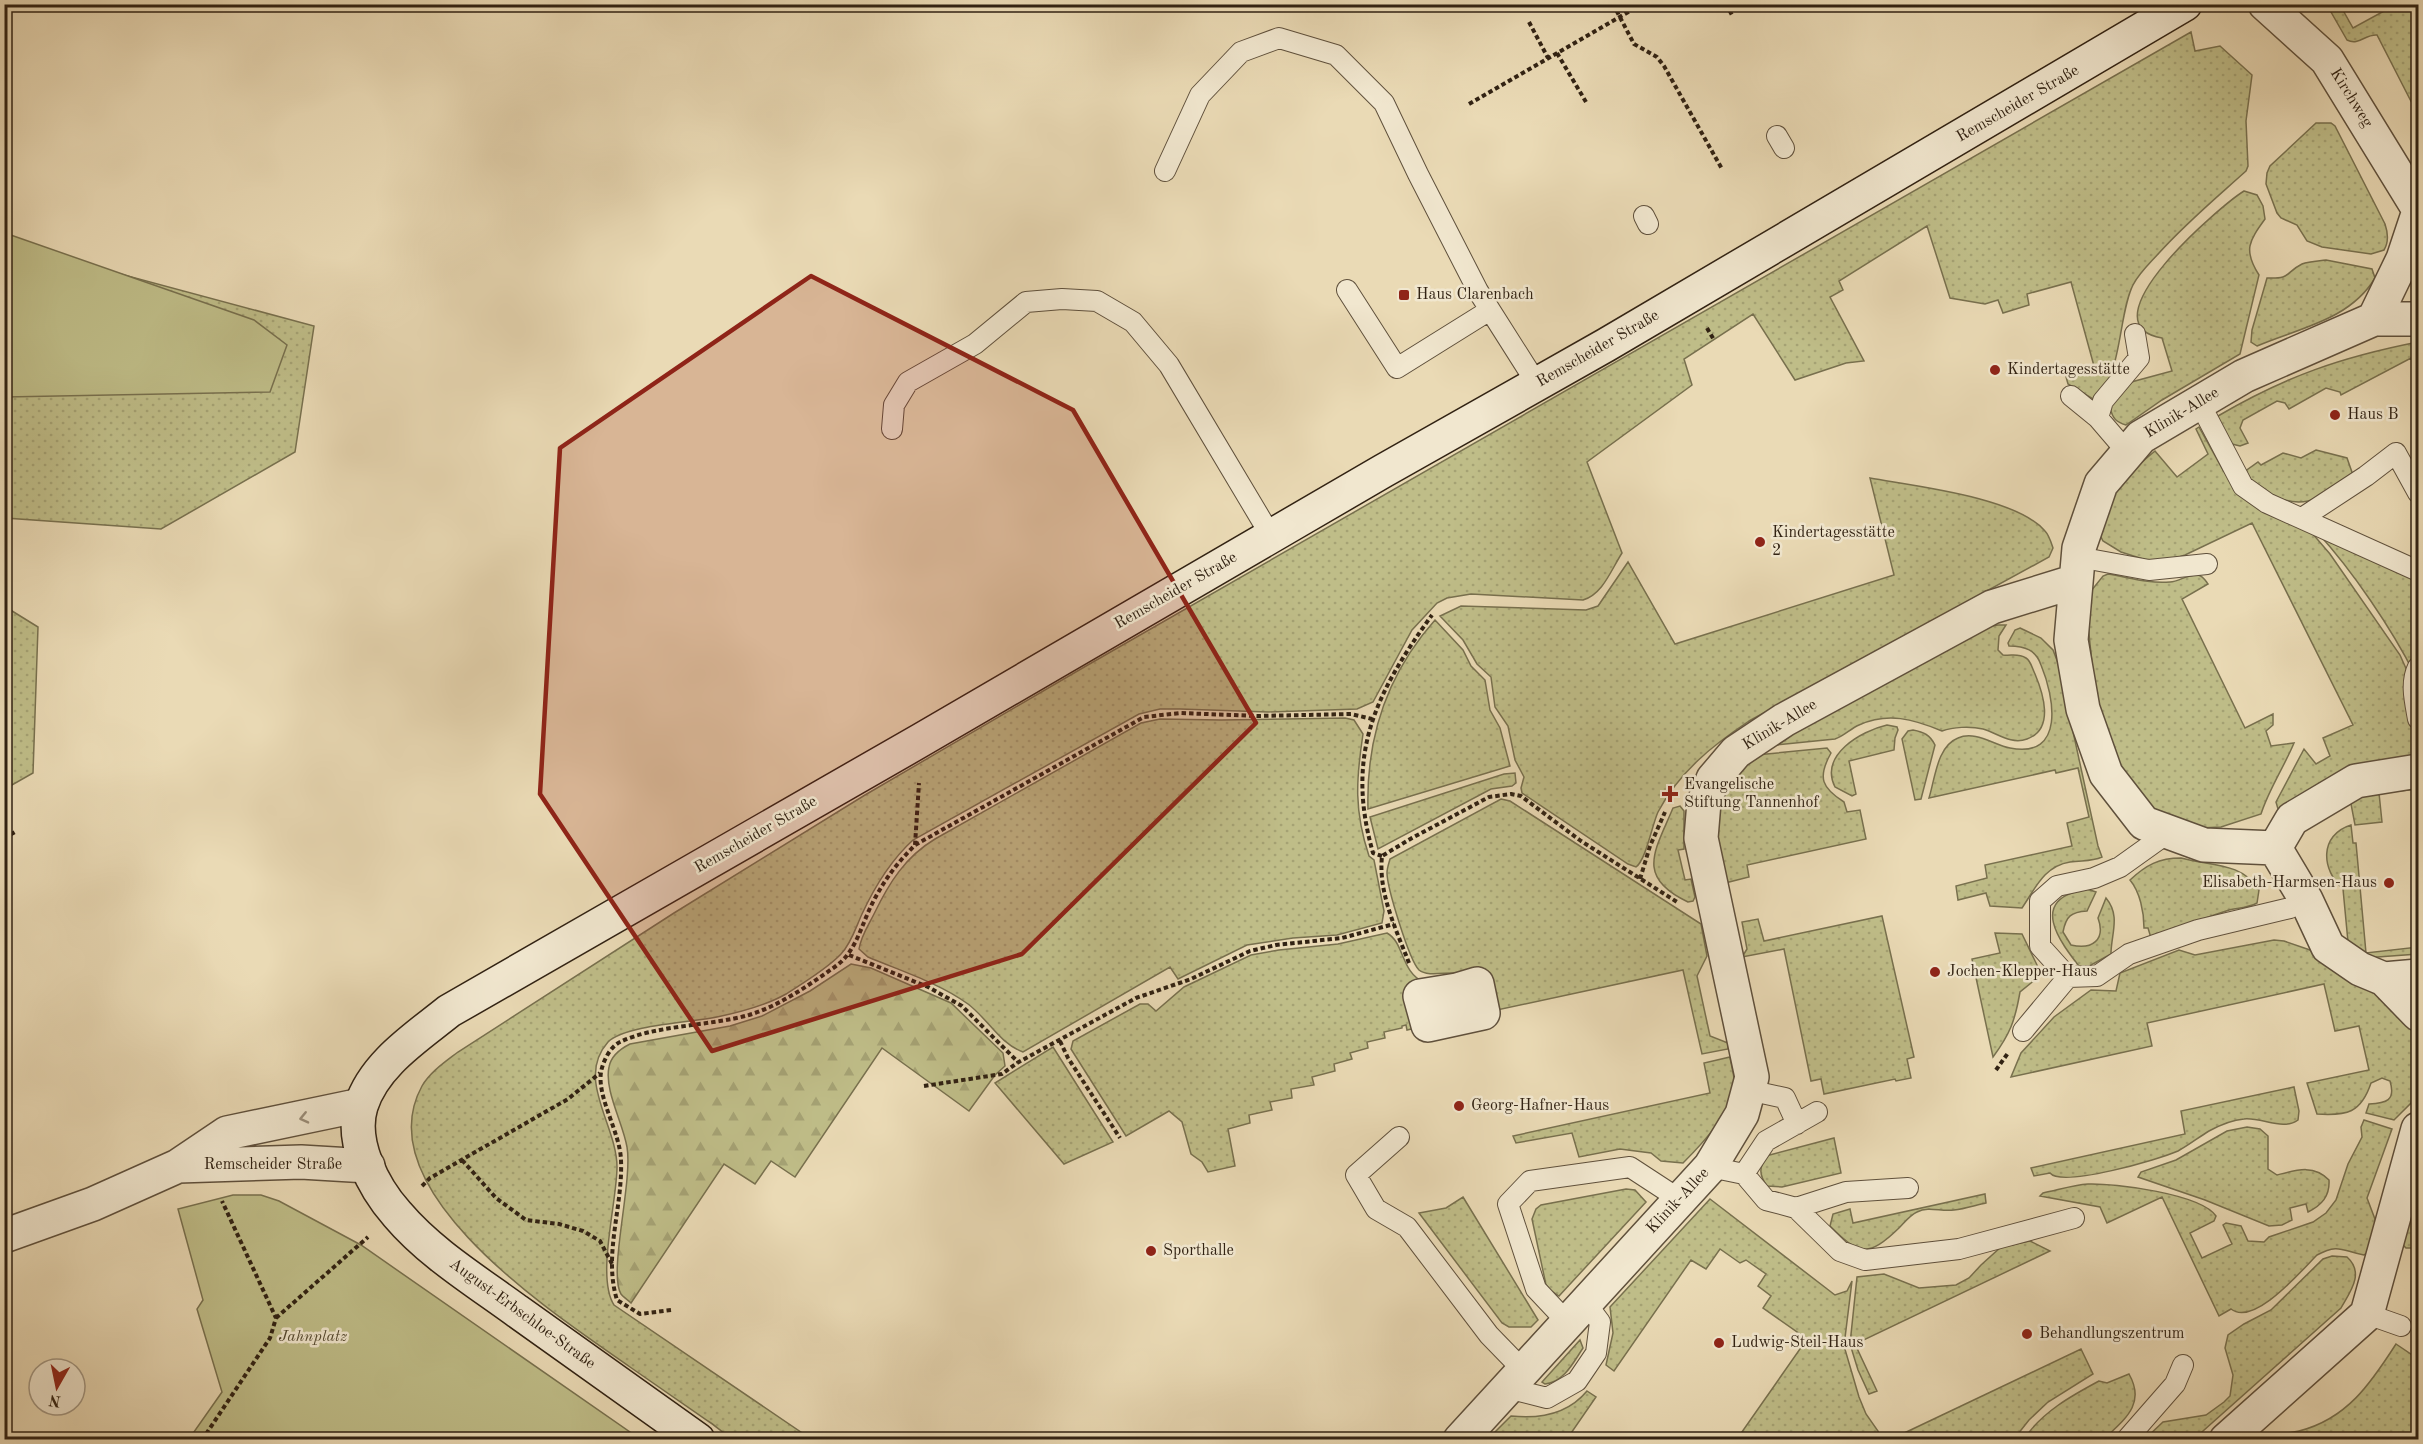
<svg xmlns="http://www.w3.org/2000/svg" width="2423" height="1444" font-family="'Old Standard TT',serif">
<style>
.grass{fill:url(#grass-dots);stroke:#78704e;stroke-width:1.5}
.forest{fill:url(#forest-firs);stroke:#78704e;stroke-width:1.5}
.park{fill:#bfbd88;stroke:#78704e;stroke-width:1.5}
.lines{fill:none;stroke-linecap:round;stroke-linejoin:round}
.lane-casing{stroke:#5f503c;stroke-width:22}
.street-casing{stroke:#5f503c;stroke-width:36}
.secondary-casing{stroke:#312213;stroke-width:36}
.path{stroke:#312213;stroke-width:4;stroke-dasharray:4.5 3;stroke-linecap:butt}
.lane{stroke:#f1e7cf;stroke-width:20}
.street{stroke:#f1e7cf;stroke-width:33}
.secondary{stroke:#f1e7cf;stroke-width:33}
.oneway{stroke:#9b8e7a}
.marked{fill:#8f2418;fill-opacity:0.2;stroke:#8f2418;stroke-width:4.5;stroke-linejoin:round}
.poi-dot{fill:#8f2418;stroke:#f1e7cf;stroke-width:2}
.labels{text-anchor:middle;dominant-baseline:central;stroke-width:5;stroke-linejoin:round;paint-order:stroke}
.street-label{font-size:16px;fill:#312213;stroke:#f1e7cf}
.poi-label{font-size:16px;fill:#312213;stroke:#f1e7cf;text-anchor:start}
.park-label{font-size:16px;font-style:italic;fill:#544930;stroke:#f1e7cf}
</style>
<defs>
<pattern id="grass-dots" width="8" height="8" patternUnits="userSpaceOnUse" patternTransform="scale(1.5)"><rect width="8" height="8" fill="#bfbd88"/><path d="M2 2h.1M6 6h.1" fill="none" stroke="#a5a274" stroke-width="1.8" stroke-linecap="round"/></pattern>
<pattern id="forest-firs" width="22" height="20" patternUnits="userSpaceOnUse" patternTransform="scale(1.5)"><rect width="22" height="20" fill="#bfbd88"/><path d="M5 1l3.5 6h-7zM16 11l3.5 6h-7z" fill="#a5a274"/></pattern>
</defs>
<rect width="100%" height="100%" fill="#eadab5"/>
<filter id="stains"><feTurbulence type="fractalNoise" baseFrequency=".00333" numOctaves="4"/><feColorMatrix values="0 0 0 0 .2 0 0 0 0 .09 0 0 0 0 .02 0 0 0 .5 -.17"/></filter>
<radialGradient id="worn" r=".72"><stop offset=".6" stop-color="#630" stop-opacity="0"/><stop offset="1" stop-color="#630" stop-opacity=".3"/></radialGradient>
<path class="grass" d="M 2327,5 L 2340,5 L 2353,28 L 2395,5 L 2418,5 L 2418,115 L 2377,35 C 2365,34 2359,46 2347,40 Z
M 2191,32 L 2195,51 L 2220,46 L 2252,75 L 2246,121 L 2248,166 L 2246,171 C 2216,198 2186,223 2159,253 C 2150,263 2139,273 2133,285 C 2118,314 2122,383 2093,399 L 2068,384 L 2065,373 L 2094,366 L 2071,282 L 2027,294 L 2029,305 L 2003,313 L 1998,300 L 1985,304 L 1950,298 L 1927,226 L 1839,281 L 1843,290 L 1830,297 L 1864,361 L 1846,363 L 1795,380 L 1753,314 L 1684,359 L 1692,385 L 1587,462 L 1622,553 C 1611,570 1603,594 1583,600 L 1471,594 L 1447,598 L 1437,603 L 1412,630 L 1373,702 L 1357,709 L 1268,712 L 1180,709 L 1160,709 L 1139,714 L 913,840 C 890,861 875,886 862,914 C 856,927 851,944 841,954 C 828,968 802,984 786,994 C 765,1006 741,1012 717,1017 C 693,1022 624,1025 608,1042 C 575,1079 617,1125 617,1167 C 617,1202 596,1277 614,1305 L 811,1439 C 797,1439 745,1443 734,1439 C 726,1436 716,1426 708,1421 C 682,1403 656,1385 630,1367 C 559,1317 364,1192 422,1086 C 430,1072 445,1062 458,1052 L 674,913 L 865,795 L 1086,666 Z
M 2316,123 L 2331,123 L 2335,126 L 2385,224 C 2388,233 2389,242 2384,250 L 2371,254 L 2322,247 L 2307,241 L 2297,225 L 2281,218 L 2277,213 L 2266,184 L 2267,173 L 2270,166 Z
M 2244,191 L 2257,195 L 2263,206 L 2265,219 C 2249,241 2243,250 2259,275 L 2240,354 L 2162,400 L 2126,425 C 2116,422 2113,419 2110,408 L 2124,384 L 2172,371 L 2162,338 C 2082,324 2220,206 2244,191 Z
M 5,243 L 314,326 L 295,452 L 161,529 L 5,518 Z
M 2326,260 L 2372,269 L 2375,278 C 2350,320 2299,328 2257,346 L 2251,342 L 2252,330 L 2267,278 C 2292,279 2284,273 2302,264 C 2309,261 2318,261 2326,260 Z
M 2418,342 L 2418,370 L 2411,358 L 2341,395 L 2340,392 L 2326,388 L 2289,409 L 2285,403 L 2277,401 L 2243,420 L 2240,428 L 2248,443 L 2240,446 L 2228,443 L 2218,422 L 2218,416 C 2286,376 2342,357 2418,342 Z
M 2199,427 L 2223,470 L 2236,488 L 2306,526 L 2330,554 L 2400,655 L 2412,682 L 2415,728 L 2418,738 L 2413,757 L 2320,786 L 2278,809 L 2276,802 L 2304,749 L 2316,764 L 2330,756 L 2323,738 L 2353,725 L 2252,523 L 2185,555 L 2170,560 L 2146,560 L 2121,552 L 2103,541 L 2100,535 L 2103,514 L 2123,478 L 2155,451 L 2177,477 L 2208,454 L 2196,429 Z
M 2316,450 L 2347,458 L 2354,478 C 2323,496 2304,513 2268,493 C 2257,486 2250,483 2244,472 L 2258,462 L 2261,465 L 2283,453 L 2301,458 Z
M 1870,478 C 1914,486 2016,497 2045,531 C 2049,535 2051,542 2053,548 L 2049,557 L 1749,721 C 1713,745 1679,772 1658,812 C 1652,825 1646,860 1636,867 L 1628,864 L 1522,793 L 1521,788 L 1524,777 L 1515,760 L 1508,726 L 1495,707 L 1491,677 L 1477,664 L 1463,640 L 1440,616 L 1461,606 L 1586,610 L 1598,606 L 1628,562 L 1675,644 L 1894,575 Z
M 2317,532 L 2418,581 L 2418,671 L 2415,675 C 2392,629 2352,570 2317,532 Z
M 2108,574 C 2128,577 2148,584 2170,582 C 2179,582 2187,574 2198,575 C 2203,576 2205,580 2208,584 L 2182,599 L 2245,728 L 2273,714 L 2273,725 L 2266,731 L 2271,746 L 2294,743 C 2284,767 2269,789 2261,814 L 2221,827 L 2200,828 L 2157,813 L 2126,783 L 2098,722 L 2089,634 L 2088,614 L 2091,591 L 2103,576 Z
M 4,606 L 38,627 L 33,773 L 5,789 Z
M 1435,620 L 1463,650 L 1471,666 L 1485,680 L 1490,710 L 1500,728 L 1510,766 L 1368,809 C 1366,739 1387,674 1435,620 Z
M 1998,625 L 2006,625 L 1999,636 L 1998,650 L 2003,655 C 2012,656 2018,653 2026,658 C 2031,661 2032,668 2035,674 C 2043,693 2055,729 2027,739 C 2011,745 1997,733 1983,729 C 1970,726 1953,727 1942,731 C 1913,719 1888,712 1859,725 C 1850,729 1844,736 1835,739 L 1767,746 L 1986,627 Z
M 2020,628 L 2041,638 L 2053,650 L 2058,663 L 2098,846 L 2102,857 C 2091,862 2082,860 2070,862 C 2044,866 2035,889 2022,908 L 1990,906 L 1986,893 L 1958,900 L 1956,886 L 1987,878 L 1985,865 L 2072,846 L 2067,823 L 2089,817 L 2078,768 L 2056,773 L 2055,770 L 1929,798 C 1935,779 1937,746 1958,738 C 1975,730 1994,745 2010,748 C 2066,759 2054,696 2041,665 C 2036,650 2025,646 2009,646 L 2008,643 L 2015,630 Z
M 1345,718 L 1354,720 L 1363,734 C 1356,780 1354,811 1369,856 L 1374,860 L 1384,911 L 1382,923 L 1337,935 L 1293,938 L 1247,945 L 1178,979 L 1170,967 L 1023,1052 C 999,1043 988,1019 968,1004 C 939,983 901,971 868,957 L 859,949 C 861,936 868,926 874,914 C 889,883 905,857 935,839 L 1141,723 L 1160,719 L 1221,720 Z
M 1887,725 L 1897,727 L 1898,730 L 1895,738 L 1894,750 L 1849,761 L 1856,794 L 1852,796 L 1835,787 C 1819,755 1861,731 1887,725 Z
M 1913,730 C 1924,732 1930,735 1935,745 L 1921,799 L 1915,800 L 1902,739 L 1908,731 Z
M 1827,748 L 1831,753 C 1817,778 1822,788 1844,802 L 1847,812 L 1860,810 L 1866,839 L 1747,865 L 1749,877 L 1725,883 L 1716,850 L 1719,809 L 1731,780 L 1756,755 Z
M 1515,773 L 1516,783 L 1512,786 L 1491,789 L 1378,849 L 1370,817 L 1504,774 Z
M 2418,783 L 2418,789 L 2379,793 L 2382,822 L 2355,825 L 2351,804 L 2355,797 Z
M 1501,799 L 1510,801 L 1701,924 L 1707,956 L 1697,976 L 1710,1036 L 1728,1043 L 1728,1049 L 1702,1054 L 1683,970 L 1483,1013 L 1456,973 C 1446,972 1427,977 1419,970 C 1409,960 1387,887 1387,873 C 1387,868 1389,863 1390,859 Z
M 1680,806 L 1684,811 L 1684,849 L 1678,850 L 1685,880 L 1691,879 L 1695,897 L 1693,901 L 1688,902 C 1635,877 1655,851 1673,808 Z
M 2351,825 L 2353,843 L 2356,843 L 2366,953 L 2418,947 L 2418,954 L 2364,958 L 2348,942 L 2343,889 C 2321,870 2319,835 2351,825 Z
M 2181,858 C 2210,866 2242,862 2259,890 L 2257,903 C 2248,908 2238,908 2229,910 C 2203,919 2177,927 2151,938 L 2148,928 L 2144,928 C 2144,912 2140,892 2130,880 C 2146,865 2159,858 2181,858 Z
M 2087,889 L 2096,892 L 2087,911 C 2071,912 2066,916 2063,932 L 2071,945 C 2092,950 2106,940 2098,918 L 2106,898 C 2121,916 2111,934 2111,954 L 2082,970 C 2059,941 2027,899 2087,889 Z
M 1882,916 L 1914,1057 L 1907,1059 L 1911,1078 L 1896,1081 L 1895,1079 L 1824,1094 L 1821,1079 L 1811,1081 L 1784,949 L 1742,957 L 1747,949 L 1742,922 L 1758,919 L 1764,941 Z
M 1387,933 C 1405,943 1400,972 1425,983 L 1428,1025 L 1407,1030 L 1406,1025 L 1402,1026 L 1402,1028 L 1384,1032 L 1385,1038 L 1367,1042 L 1368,1048 L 1350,1053 L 1352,1059 L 1334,1064 L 1335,1071 L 1312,1077 L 1314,1085 L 1291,1089 L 1292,1098 L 1270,1102 L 1272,1110 L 1249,1115 L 1250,1123 L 1228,1129 L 1235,1166 L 1208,1172 L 1202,1162 L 1191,1154 L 1182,1122 L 1169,1111 L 1126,1136 L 1071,1049 L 1073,1041 L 1140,1004 L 1148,1004 L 1156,1011 L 1184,987 L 1251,955 L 1279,950 L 1338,944 Z
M 1995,933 L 2022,934 L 2038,967 L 2036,979 L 2020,992 C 2015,1021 2010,1034 1993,1057 L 1972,959 L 2000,953 Z
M 2274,940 L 2284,941 L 2310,950 L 2370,987 L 2409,1026 L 2418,1038 L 2418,1075 L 2411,1103 L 2394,1120 L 2366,1113 L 2369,1104 C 2386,1103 2396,1101 2390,1081 L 2382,1078 L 2371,1083 C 2361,1113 2347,1116 2317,1114 L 2307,1083 L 2369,1070 L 2359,1026 L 2335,1031 L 2324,984 L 2147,1023 L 2152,1046 L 2011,1077 L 2021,1053 L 2054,1017 L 2091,990 L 2116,991 L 2120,973 L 2179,950 L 2195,955 Z
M 1053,1047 L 1113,1142 L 1064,1164 L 995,1083 Z
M 1730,1057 C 1731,1065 1734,1073 1734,1080 C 1733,1112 1704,1142 1683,1163 L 1661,1161 L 1651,1153 L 1620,1149 L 1579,1157 L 1572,1133 L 1516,1143 L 1513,1136 L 1710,1093 L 1704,1063 Z
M 2294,1087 L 2299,1111 L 2298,1120 C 2284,1131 2261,1117 2244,1119 C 2232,1120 2220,1125 2209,1131 C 2199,1137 2189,1145 2178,1151 C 2160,1159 2062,1188 2050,1173 L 2034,1176 L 2031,1168 L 2185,1134 L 2181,1111 Z
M 2364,1120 L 2392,1129 L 2367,1198 L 2378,1227 L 2369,1252 L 2364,1255 C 2342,1251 2339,1243 2317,1255 C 2301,1271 2254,1327 2231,1309 L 2219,1316 L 2162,1197 L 2107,1223 L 2100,1207 L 2040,1196 L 2043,1193 C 2058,1190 2073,1185 2088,1184 C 2115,1183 2201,1194 2216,1216 L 2214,1221 L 2190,1233 L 2202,1258 L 2232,1244 L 2223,1225 L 2226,1223 L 2241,1226 L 2248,1241 L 2264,1242 L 2269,1237 L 2313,1222 L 2326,1213 L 2336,1200 L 2348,1164 L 2362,1137 L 2361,1127 Z
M 2247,1127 L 2260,1129 L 2268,1136 L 2268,1169 L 2277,1175 C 2296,1170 2314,1164 2329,1180 C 2330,1196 2322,1205 2308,1212 L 2306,1204 L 2290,1208 L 2292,1220 L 2282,1225 L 2269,1226 L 2205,1200 L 2138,1177 L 2141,1172 L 2176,1160 L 2227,1131 Z
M 1834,1138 L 1841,1173 L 1782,1187 L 1767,1186 C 1759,1175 1759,1168 1766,1156 Z
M 2418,1179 L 2418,1254 L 2413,1248 L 2406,1248 L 2403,1245 Z
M 1626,1189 L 1635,1190 L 1646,1202 L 1559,1296 L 1550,1290 L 1546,1285 L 1532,1219 L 1536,1209 L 1541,1205 Z
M 1985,1194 L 1986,1203 C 1976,1205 1965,1209 1954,1210 C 1941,1212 1929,1206 1917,1212 C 1910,1215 1904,1223 1899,1228 C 1868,1258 1859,1255 1830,1226 L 1833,1214 L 1850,1209 L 1853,1223 Z
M 1463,1197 L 1538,1320 L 1531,1327 L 1509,1327 L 1502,1323 L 1419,1213 L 1446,1208 Z
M 1710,1199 L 1835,1295 L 1847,1291 L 1852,1281 L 1844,1346 L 1859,1397 L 1866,1414 L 1878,1431 L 1881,1439 L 1737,1439 L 1807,1339 L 1763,1308 L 1771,1296 L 1758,1286 L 1766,1274 L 1746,1260 L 1740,1263 L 1720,1249 L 1706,1269 L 1691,1260 L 1614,1371 L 1606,1365 L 1613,1333 L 1610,1307 Z
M 2030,1241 L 2050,1251 L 1855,1344 L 1877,1391 L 1869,1394 L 1858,1370 L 1850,1344 L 1857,1277 L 1884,1274 L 1919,1288 L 1956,1285 L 1969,1278 L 1981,1265 L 2001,1247 Z
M 2332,1256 L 2347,1257 C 2365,1273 2350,1292 2341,1308 L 2194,1439 L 2145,1439 L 2163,1422 L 2206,1415 L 2224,1402 L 2230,1396 L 2233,1375 L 2225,1348 L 2228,1335 L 2244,1324 L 2271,1310 L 2323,1259 Z
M 1580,1340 L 1583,1348 C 1573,1363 1564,1382 1545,1384 L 1542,1382 Z
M 2396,1344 L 2418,1359 L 2418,1439 L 2249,1440 C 2265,1433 2283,1435 2299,1431 C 2347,1419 2371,1383 2396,1344 Z
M 2081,1349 L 2093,1374 L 2048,1402 L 2029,1420 L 2014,1439 L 1899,1439 L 1898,1436 Z
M 2129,1374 C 2146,1404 2125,1419 2104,1439 L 2024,1439 C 2042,1412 2071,1396 2099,1381 L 2107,1383 Z
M 1587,1391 L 1596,1397 L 1567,1439 L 1488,1439 L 1511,1416 C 1539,1419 1568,1414 1587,1391 Z"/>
<path class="forest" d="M 851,964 L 871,968 L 951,1003 L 1003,1053 L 1005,1066 L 995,1075 L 969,1111 L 882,1048 L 795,1177 L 771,1161 L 755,1184 L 724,1164 L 631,1303 C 628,1300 623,1297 621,1294 C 608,1273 633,1181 627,1147 C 623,1123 604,1090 609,1067 C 611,1056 622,1048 630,1044 L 730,1026 L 762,1016 L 810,991 Z"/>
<path class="park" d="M 5,233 L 254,320 L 287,345 L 270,392 L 5,397 Z
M 233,1195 L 261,1195 L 279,1201 L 361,1245 L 640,1439 L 189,1439 L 222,1392 L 197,1309 L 203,1300 L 178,1209 Z"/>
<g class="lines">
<defs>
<path id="lane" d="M 1777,136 L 1784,148
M 1165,171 L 1200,95 L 1241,52 L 1279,38 L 1336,55 L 1384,103 L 1418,174 L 1478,291 L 1537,384
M 1644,216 L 1648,224
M 1347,290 L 1397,368 L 1490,310
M 2071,396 L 2098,418 L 2128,453
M 2199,402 L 2243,486 L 2267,503 L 2418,571
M 2098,418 L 2103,401 L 2139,358 L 2135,334
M 892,429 L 894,405 L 908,382 L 975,344 L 1026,302 L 1062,299 L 1097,301 L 1133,322 L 1169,365 L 1271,536
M 2302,518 L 2366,476 L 2396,453 L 2418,493
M 2078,557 L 2149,570 L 2207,564
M 2418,667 C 2410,683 2415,702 2418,719
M 2068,977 L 2040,946 L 2040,901 L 2057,886 L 2094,878 L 2120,867 L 2169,832
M 2023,1031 L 2068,977 L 2097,976 L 2129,954 L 2198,930 L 2290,908 L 2306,900
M 1748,1090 L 1785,1098 L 1797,1124
M 1399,1137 L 1356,1175 L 1376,1209 L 1407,1227 L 1489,1335 L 1523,1370
M 1710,1167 L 1744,1174 L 1766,1200 L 1796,1208 L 1846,1192 L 1908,1188
M 1744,1174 L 1766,1141 L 1817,1112
M 1796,1208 L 1840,1251 L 1865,1260 L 1959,1249 L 2074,1218
M 2367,1314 L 2401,1326
M 1567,1322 L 1536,1289 L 1508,1204 L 1530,1181 L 1630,1167 L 1679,1199
M 1507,1388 L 1547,1398 L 1577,1381 L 1596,1353 L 1600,1322 L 1585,1302
M 2126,1440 L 2175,1384 L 2183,1365"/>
<path id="street" d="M 2265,4 L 2327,60 L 2418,208
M 2374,319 L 2403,259 L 2418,214
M 2275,848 L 2204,845 L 2144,823 L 2106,774 L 2083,709 L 2071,640 L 2079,548 L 2101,484 L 2141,437 L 2244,376 L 2374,319 L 2418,319
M 2275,848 L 2306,900 L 2328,947 L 2360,969 L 2384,979 L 2418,1014
M 2275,848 L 2292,819 L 2356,781 L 2418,771
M 2384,979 L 2418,976
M 1477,984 L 1483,1013 L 1428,1025 L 1420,996 L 1457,990 Z
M 178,1166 L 301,1162 L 368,1166
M 4,1236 L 93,1204 L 178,1166 L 227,1133 L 361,1105
M 1460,1440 L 1710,1167 L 1742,1114 L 1752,1077 L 1701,838 L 1704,802 L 1713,779 L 1736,752 L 1784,720 L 1992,607 L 2076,581
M 2226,1440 L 2367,1314 L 2418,1129"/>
<path id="secondary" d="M 698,1440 C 637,1397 577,1354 517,1311 C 476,1281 430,1253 397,1214 C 373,1187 350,1142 361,1106 C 374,1064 417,1037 449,1011 L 921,740 L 1383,471 L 1606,345 L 2185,4"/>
</defs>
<use href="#lane" class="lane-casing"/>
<use href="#street" class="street-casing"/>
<use href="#secondary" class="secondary-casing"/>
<path class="path" d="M 1613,4 L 1634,44 L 1657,57 L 1664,66 L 1722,169
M 1726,4 L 1733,17
M 1529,22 L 1548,58
M 1557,53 L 1586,102
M 1469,104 L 1642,4
M 1707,328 L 1714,340
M 4,838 L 17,831
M 915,845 L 919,783
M 1382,856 L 1373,853 C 1345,755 1375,694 1432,615
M 1640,879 L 1650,846 L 1665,812
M 849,955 L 928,987 L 962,1006 L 1018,1062
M 1409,963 C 1396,929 1378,893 1382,856 L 1412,838 L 1489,797 L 1511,794 L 1521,796 L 1581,841 L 1677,902
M 1060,1041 L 1068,1058 L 1120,1138
M 1996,1070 L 2008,1053
M 924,1086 L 1002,1074 L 1017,1063 L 1136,998 L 1191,979 L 1250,951 L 1276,945 L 1342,938 L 1394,924
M 462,1160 L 496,1198 L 526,1220 L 559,1224 L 583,1231 L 600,1241 L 612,1264
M 422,1186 L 430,1178 L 568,1099 L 600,1073
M 671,1310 L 640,1314 L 617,1300 C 603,1255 623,1207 621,1160 C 620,1132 597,1098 601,1072 C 603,1061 610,1047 620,1042 C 655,1025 710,1026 749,1015 C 781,1005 809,985 836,966 C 857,951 862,922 874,900 C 885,879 898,862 915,845 L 1144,717 L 1180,713 L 1258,716 L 1351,714 L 1372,719
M 276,1318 L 368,1237
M 202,1440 L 270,1338 L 276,1318 L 222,1201"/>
<use href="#lane" class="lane"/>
<use href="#street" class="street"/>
<use href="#secondary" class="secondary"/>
</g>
<defs><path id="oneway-chevron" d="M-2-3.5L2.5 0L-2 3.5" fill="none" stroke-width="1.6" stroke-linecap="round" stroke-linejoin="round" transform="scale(1.5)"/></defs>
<use class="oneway" href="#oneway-chevron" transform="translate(304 1118) rotate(167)"/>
<path class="marked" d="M 811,276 L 1073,410 L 1256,723 L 1022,954 L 712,1051 L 540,794 L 560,448 Z"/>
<g class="poi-dot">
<rect x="1398" y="289" width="12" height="12" rx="3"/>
<circle cx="1995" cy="370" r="6"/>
<circle cx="2335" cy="415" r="6"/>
<circle cx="1760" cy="542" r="6"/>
<path d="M1667 785h6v6h6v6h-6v6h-6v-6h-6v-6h6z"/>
<circle cx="2389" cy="883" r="6"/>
<circle cx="1935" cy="972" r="6"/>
<circle cx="1459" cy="1106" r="6"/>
<circle cx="1151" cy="1251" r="6"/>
<circle cx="2027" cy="1334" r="6"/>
<circle cx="1719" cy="1343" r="6"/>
</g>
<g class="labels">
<g class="street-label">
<text transform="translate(2351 98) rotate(58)">Kirchweg</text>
<text transform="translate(2018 104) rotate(-30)">Remscheider Straße</text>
<text transform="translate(1598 349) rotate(-30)">Remscheider Straße</text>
<text transform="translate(2182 413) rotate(-31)">Klinik-Allee</text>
<text transform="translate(1176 591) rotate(-30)">Remscheider Straße</text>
<text transform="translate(1780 725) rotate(-31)">Klinik-Allee</text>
<text transform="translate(756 835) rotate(-30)">Remscheider Straße</text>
<text x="273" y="1165">Remscheider Straße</text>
<text transform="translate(1678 1201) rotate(-47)">Klinik-Allee</text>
<text transform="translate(522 1314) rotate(36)">August-Erbschloe-Straße</text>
</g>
<g class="poi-label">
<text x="1416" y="295">Haus Clarenbach</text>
<text x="2007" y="370">Kindertagesstätte</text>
<text x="2347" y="415">Haus B</text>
<text x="1772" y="533">Kindertagesstätte<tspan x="1772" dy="18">2</tspan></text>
<text x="1684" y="785">Evangelische<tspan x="1684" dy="18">Stiftung Tannenhof</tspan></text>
<text x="2377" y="883" text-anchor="end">Elisabeth-Harmsen-Haus</text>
<text x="1947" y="972">Jochen-Klepper-Haus</text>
<text x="1471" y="1106">Georg-Hafner-Haus</text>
<text x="1163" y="1251">Sporthalle</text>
<text x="2039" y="1334">Behandlungszentrum</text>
<text x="1731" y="1343">Ludwig-Steil-Haus</text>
</g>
<g class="park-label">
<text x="313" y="1337">Jahnplatz</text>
</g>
</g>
<rect width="2423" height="1444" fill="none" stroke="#eadab5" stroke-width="24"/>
<rect x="6" y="6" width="2411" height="1432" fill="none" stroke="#312213" stroke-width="3"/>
<rect x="12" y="12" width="2399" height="1420" fill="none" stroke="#312213" stroke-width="1.5"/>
<g transform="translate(57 1387) rotate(189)"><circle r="28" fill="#f1e7cf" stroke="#a49884" stroke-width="1.5"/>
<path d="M0-4.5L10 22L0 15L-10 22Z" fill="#8f2418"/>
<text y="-9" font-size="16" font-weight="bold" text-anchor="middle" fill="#312213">N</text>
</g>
<rect width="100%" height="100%" filter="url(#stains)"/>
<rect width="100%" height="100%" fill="url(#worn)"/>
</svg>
